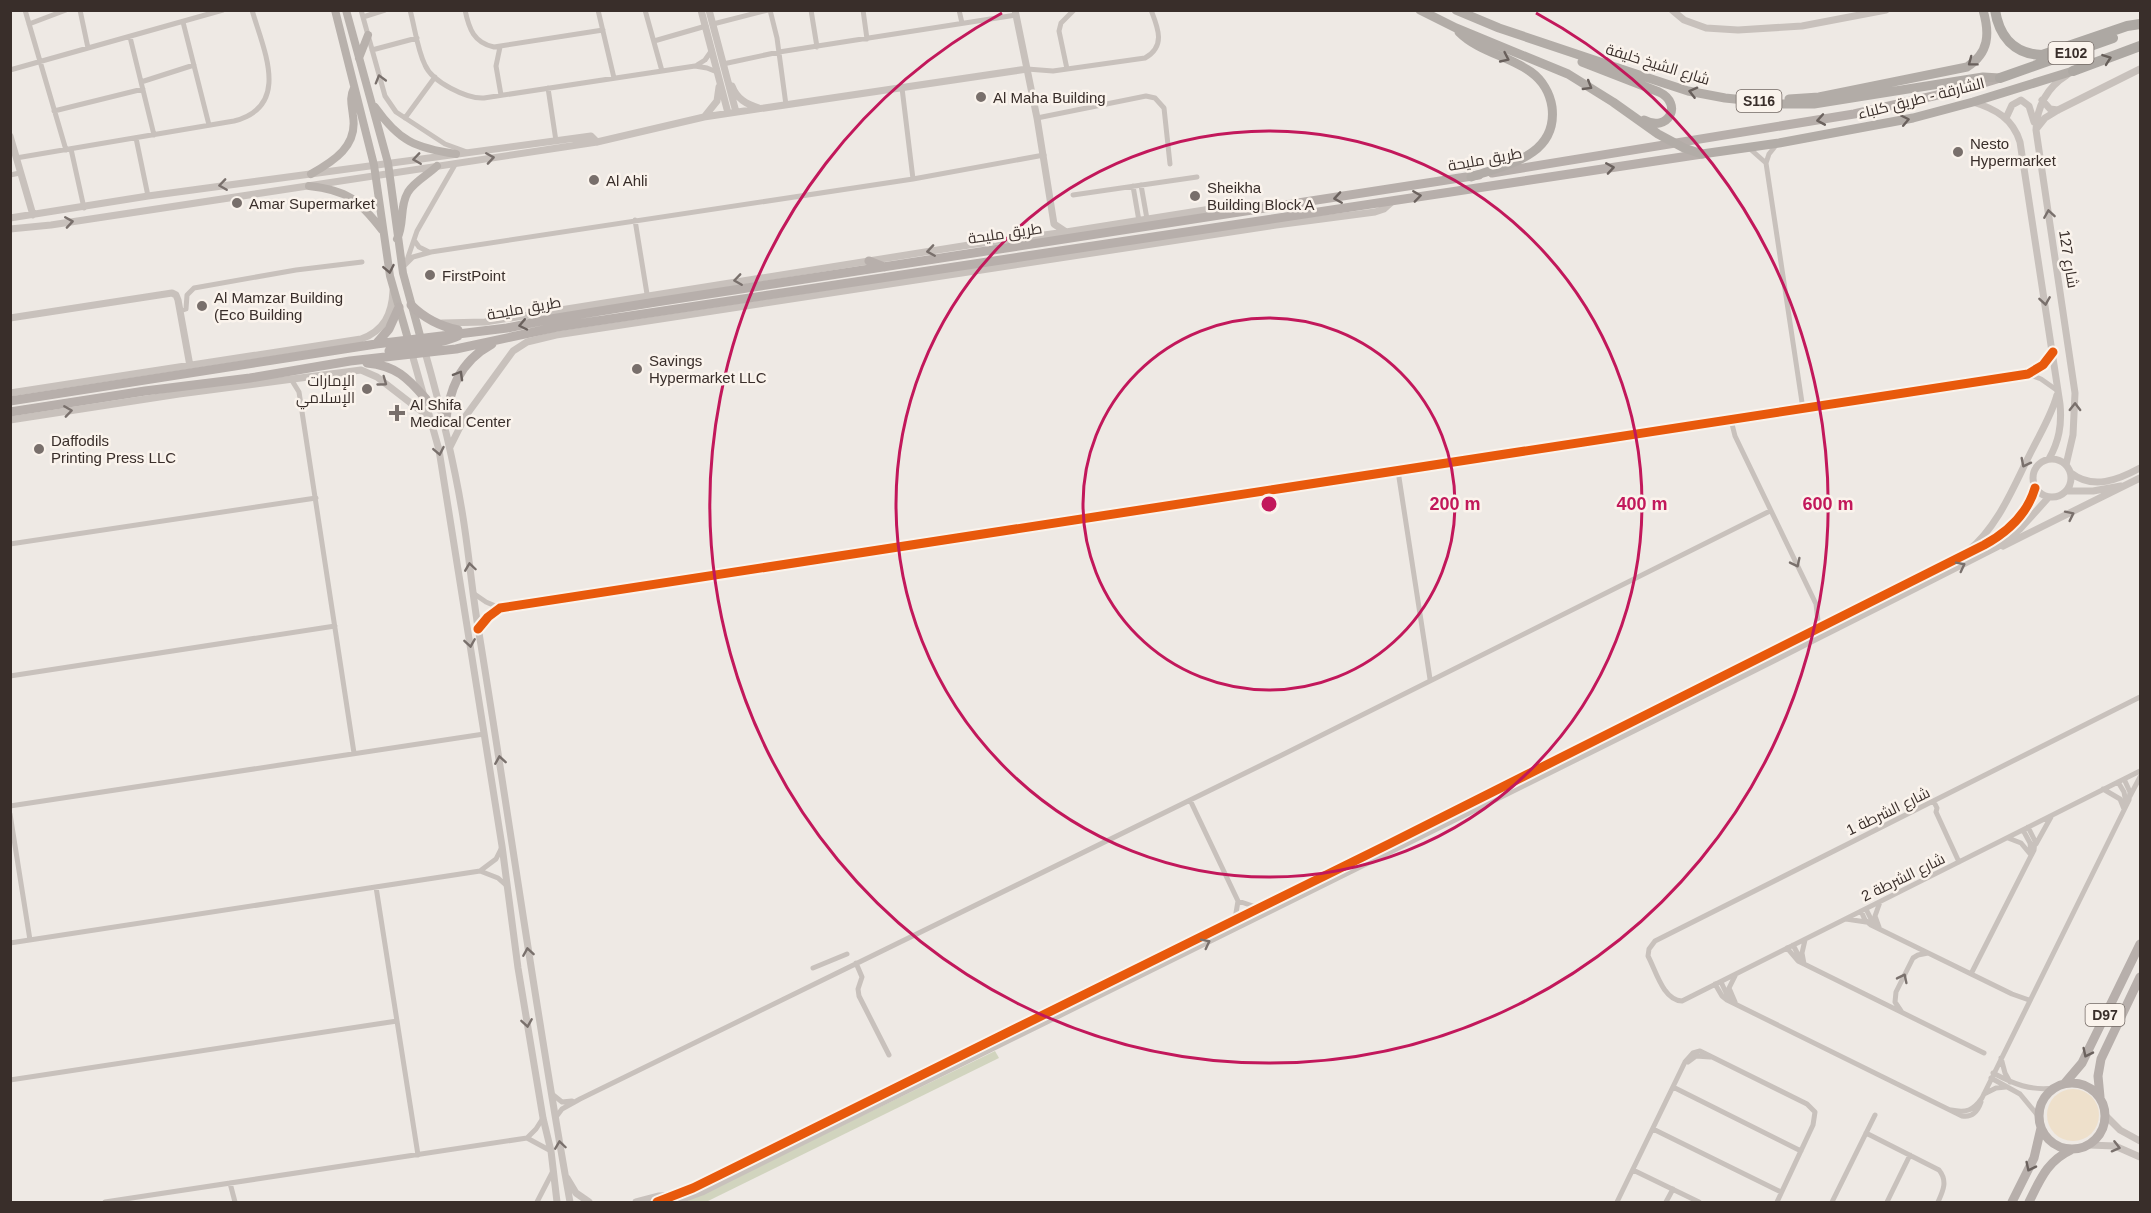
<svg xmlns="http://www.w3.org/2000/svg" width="2151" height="1213" font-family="Arial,Cairo,sans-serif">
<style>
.green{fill:#d1d4be}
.sand{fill:#eee0cb}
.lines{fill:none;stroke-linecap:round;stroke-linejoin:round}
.minor{stroke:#c8c1bc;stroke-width:5}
.tertiary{stroke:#c8c1bc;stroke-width:7}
.secondary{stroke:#b8b1ac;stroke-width:8}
.primary{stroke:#b7afab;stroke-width:9}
.trunk{stroke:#b2aca7;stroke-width:9}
.motorway{stroke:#ada8a3;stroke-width:10}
.cycleway-casing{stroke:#faf3ec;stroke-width:13}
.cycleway{stroke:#e8590c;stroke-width:9}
.oneway{stroke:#69605c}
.oneway2{stroke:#675f5a}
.oneway3{stroke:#79706c}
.oneway4{stroke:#6b625e}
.oneway5{stroke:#6c625e}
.ring{fill:none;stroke:#c2185b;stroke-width:3}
.poi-dot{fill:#786f6b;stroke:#faf3ec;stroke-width:2}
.labels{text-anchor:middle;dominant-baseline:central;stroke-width:5;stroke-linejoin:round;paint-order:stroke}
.shield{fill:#faf3ec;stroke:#736964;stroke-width:1.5}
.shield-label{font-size:14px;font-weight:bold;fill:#392e2a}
.street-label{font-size:15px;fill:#392e2a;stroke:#faf3ec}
.poi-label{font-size:15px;fill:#392e2a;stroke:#faf3ec;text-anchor:start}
.centre{fill:#c2185b;stroke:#faf3ec;stroke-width:3}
.ring-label{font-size:18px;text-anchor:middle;font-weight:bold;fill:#c2185b;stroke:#faf3ec;stroke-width:5;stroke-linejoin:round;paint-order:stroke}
</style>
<rect width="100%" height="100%" fill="#eee9e4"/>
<path class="green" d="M 995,1051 L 999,1058 L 706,1202 L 685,1202 Z"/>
<path class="sand" d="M2047 1115a26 26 0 1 1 52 0a26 26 0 1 1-52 0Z"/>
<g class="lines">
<path class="minor" d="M 25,10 L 66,150
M 80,10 L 88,48
M 361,10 L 385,96 L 396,112 L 445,144 L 467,152
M 410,10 C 415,28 417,49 425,65 C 432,82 467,99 484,98 L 695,66 L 707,68 L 717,72
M 465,10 C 469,29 474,43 494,47 L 603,30
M 598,10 L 614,78
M 645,10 L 662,71
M 770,10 L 777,38 L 786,105
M 811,10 L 817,47
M 863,10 L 867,39
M 959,10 L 962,23
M 363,17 L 385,10
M 183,22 L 209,125
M 29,24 L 66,10
M 713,24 L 768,10
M 130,37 L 154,135
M 654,41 L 706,26
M 500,47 L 496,66 L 501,95
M 372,50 L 417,38
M 723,64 L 779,52 L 1016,15
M 697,65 L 705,60 L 712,50
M 1027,69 L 1053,71 L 1145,58 C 1166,46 1158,28 1151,10
M 1067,69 L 1059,31 L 1061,23 L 1074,10
M 10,70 L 223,10
M 141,82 L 194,65
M 548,88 L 556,141
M 902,88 L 913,179
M 54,111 L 143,89
M 405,118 L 435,77
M 1037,118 L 1146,96 L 1155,98 L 1164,108 L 1170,164
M 136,138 L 148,196
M 1777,144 L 1769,154 L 1766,163 L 1803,409
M 1749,148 L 1766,163
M 71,149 L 84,208
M 16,158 L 234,121 C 292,106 263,49 252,10
M 10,175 L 20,173
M 1141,185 L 1147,219
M 1133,186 L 1139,221
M 1073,195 L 1197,177
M 635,220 L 647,294
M 414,240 L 419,247 L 429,252
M 406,263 L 417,231 L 456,163
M 405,265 L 413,257 L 431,252 L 913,179 L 1044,155
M 180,311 L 186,309 L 187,295 L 194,288 L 296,270 L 362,262
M 2028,374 L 2041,379 L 2058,391
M 291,379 L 299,392 L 354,753
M 1731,420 L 1735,436 L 1816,604 L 1818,621 L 1813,631
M 1398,471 L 1430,679
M 10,544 L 316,498
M 473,593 L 486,602 L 500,608
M 478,629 L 488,617 L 500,608 L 2028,374 L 2043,365 L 2052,353
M 10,676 L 335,626
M 2140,697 L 1655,941 L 1649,949 L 1648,956 C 1656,971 1663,1000 1682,1001 L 2140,771
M 2118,782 L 2124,792 L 2126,803
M 2103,789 L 2120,799 L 2124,809
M 2130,796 L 2140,777
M 1190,800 L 1238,901 L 1235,919
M 1934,802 L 1937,808 L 1936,812 L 1959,862
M 10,806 L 484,734
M 10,814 L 30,940
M 2023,830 L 2030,843 L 2031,853
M 2008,838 L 2021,843 L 2031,855
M 2036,844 L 2051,817
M 480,871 L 498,878 L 507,886
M 376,887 L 418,1155
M 1238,901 L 1259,908
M 1866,909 L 1874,925
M 1861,911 L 1865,920 L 1871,925 L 2012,994 L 2029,1000
M 1846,919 L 1866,922
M 1879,927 L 1875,916 L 1880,902
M 10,943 L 480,871 L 496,859 L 502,847
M 1793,945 L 1801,960
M 1787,948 L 1798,961 L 1984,1053
M 856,963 L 862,977 L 858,989 L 859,996 L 889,1055
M 1804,964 L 1802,953 L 1805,940
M 813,968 L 847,954
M 1971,974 L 2034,850 L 2035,841 L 2028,827
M 1721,982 L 1729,999
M 1715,984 L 1722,996 L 1727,1000 L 1962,1116 C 1972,1118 1978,1111 1981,1102
M 1735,1002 L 1729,988 L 1735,976
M 1901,1011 L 1895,1002 L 1896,992 L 1913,958 L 1918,955 L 1928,953
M 2001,1058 L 2005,1073 L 2010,1082
M 1688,1062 L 1696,1056 L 1710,1057
M 1993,1073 C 2014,1084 2030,1091 2054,1088
M 1991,1078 L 2020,1094 L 2039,1117
M 10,1080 L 397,1021
M 1673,1087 L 1801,1151
M 552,1094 L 562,1102 L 572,1101
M 1984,1094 L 1996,1088 L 2006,1087
M 1951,1110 C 1966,1113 1973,1111 1982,1098 L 2129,800 L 2130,792 L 2124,779
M 556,1117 L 562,1109 L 580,1099 L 1282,755 L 1770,511
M 1653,1129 L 1781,1192
M 1866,1133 L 1939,1170 C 1948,1181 1943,1191 1938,1202
M 527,1138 L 536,1129 L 543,1118
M 1633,1170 L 1699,1202
M 230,1183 L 235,1202
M 105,1202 L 527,1138 L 551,1151
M 537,1202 L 553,1171
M 1617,1202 L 1685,1062 L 1693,1053 L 1700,1051 L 1807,1104 L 1815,1112 L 1813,1125 L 1777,1202
M 1666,1202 L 1673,1189
M 1832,1202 L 1875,1115
M 1887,1202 L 1910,1155"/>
<path class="tertiary" d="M 701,10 L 728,113
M 709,10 L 736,112
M 1015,10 L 1037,118 L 1054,224 L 1066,232
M 1672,10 L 1684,20 L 1706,28 L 1738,30 L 1802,26 L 1886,10
M 732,86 C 737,99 746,104 759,108
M 2042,100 L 2050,109 L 2058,110
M 1973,102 C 1996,109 2013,119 2020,142 L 2060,404 C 2062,425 2059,441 2049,459
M 705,116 L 717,101 L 719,87
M 2006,118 L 2012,105 L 2021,100 L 2029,106 L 2034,122
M 2037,128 L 2045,118 L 2058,110 L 2140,69
M 10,136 L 33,215
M 10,218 L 148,196 L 591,136 L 597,142
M 10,229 L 51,225 L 597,142 L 704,117 L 1027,69
M 10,318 L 172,293 L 176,295 L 178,300 L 190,366
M 442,323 L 485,322 L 969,245 L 1066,232 L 1217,208 L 1271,205
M 425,352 C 440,405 453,457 462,511 C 469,552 472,593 479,633 C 510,823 536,1013 570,1202
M 412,354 L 439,450 L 502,846 L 518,968 L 543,1118 L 551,1151 L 557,1202
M 10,393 L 361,339 C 384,331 392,314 393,291
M 10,420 L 179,394 L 361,370 L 377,377 L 430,418
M 450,447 L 465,417 L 513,351 L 527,342 L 556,335 L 1276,225 L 1375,212 L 1384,209 L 1393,201
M2033 478a19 19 0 1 1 38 0a19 19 0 1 1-38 0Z
M 2066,465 L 2073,435 L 2075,393 L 2036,130 C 2037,106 2046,88 2067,75
M 2071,473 C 2093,490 2118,480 2140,468
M 2067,491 L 2093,491 L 2121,486
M 2003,546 L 2140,478
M 1968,551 C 1999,526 2014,485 2032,450 C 2041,432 2052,414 2057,395
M 2106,1116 L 2120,1130 L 2140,1141
M 2089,1145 L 2115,1146 L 2140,1157
M 567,1178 L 576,1193 L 589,1202
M 636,1202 L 659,1196 L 674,1195
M 657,1202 L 693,1188 L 1389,844 L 1984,545 C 2008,532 2027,515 2035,488
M 675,1202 L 702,1192 C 1133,977 1568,766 1997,547 L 2020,529 L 2048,498"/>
<path class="secondary" d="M 335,10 L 374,165 L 390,276 L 410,346
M 346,10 L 388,163 L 403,273 L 422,343
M 359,58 L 368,35
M 375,107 C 399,141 415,148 456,154
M 311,174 C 334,161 358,146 353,116 C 352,105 349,98 354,88
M 309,186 C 347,190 359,200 382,230
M 397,239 C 405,224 399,207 408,192 C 415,181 428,175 437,166"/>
<path class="primary" d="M 1492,173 L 1854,114 L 1964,89 L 1997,79
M 869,261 L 884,267
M 411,305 C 424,318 439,326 458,330
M 376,344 L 389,329 L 399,307
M 389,351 C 402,349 413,349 421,338
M 413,353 C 426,342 444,343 458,336
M 367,363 C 396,366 407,377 426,399
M 10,401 L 376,344 L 507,328 L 551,319 L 656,302 L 1479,175
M 10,412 L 145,391 L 250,378 L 350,361 L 456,349 L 557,327 L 1702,154
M 445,426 C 449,390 459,362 492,344
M2039 1116a33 33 0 1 1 66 0a33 33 0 1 1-66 0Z
M 2065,1083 L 2082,1063 L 2140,944
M 2100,1097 L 2098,1076 L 2101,1059 L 2140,977
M 2012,1202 L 2034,1158 L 2041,1128
M 2029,1202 C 2040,1180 2047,1161 2071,1150"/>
<path class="trunk" d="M 1420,10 L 1456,28 L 1568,74 L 1613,102 L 1658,134 L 1684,148 L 1702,154 L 1779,143 L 1913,118 L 1973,102 L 2073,71
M 1456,10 L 1499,28 L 1627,71 L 1688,91 L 1725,98 L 1782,104 L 1814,104 L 1983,77 L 2000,78
M 1459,32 C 1479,52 1509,56 1531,72 C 1542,80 1550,93 1552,107 C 1558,156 1506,165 1471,177
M 1582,62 L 1659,92 C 1684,104 1668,133 1644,120
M 1789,99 L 1819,97 L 1967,67 C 1989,53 1990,34 1983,10"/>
<path class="motorway" d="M 1995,10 C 1999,36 2014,54 2042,55 L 2127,26 L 2140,24
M 2073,71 L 2140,46
M 2000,78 L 2113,38"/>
<defs>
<path id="cycleway" d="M 478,629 L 488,617 L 500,608 L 2028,374 L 2043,365 L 2053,352
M 657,1202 L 693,1188 L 1389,844 L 1984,545 C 2008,532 2027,515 2035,488"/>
</defs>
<use href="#cycleway" class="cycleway-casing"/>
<use href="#cycleway" class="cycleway"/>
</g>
<defs><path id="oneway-chevron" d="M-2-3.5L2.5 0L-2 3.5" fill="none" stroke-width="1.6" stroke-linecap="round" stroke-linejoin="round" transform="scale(1.5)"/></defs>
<g class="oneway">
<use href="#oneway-chevron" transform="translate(1505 58) rotate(25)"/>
<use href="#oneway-chevron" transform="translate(1972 62) rotate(143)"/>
<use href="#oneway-chevron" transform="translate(1588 86) rotate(31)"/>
<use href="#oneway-chevron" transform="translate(1693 92) rotate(-166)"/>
<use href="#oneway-chevron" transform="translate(1905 120) rotate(-12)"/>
</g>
<use class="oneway2" href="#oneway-chevron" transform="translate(2107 59) rotate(-20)"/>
<g class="oneway3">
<use href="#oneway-chevron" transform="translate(380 79) rotate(-106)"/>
<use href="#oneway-chevron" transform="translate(490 158) rotate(-9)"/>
<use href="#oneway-chevron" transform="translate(417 159) rotate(172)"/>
<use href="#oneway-chevron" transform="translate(223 185) rotate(172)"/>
<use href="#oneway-chevron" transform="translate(2049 214) rotate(-99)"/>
<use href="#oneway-chevron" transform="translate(69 222) rotate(-9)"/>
<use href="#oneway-chevron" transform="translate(931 251) rotate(171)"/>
<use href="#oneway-chevron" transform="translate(738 280) rotate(172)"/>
<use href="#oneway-chevron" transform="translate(2045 301) rotate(81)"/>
<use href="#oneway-chevron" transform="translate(383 382) rotate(36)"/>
<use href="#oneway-chevron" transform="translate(2075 407) rotate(-89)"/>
<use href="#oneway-chevron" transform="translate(68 411) rotate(-8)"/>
<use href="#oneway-chevron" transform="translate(439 451) rotate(79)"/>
<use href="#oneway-chevron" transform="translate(2025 463) rotate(117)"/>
<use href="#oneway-chevron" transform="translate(2070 515) rotate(-26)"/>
<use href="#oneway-chevron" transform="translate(1796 563) rotate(64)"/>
<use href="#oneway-chevron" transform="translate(1961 566) rotate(-27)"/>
<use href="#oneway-chevron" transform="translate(470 567) rotate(-98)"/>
<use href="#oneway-chevron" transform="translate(470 643) rotate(81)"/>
<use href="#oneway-chevron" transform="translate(500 760) rotate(-99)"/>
<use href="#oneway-chevron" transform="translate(1206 943) rotate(-27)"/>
<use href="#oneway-chevron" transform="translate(528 952) rotate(-99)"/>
<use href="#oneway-chevron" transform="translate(1903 978) rotate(-64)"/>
<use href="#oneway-chevron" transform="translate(527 1023) rotate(81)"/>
<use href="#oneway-chevron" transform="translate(560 1145) rotate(-98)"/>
<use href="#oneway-chevron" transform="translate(2116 1147) rotate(14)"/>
</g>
<g class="oneway4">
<use href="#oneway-chevron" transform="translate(1821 120) rotate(170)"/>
<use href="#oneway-chevron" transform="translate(1610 168) rotate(-9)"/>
<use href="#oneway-chevron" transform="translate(1417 196) rotate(-8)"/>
<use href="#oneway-chevron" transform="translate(1338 198) rotate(171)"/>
<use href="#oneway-chevron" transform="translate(523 325) rotate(168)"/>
<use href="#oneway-chevron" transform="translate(459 375) rotate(-60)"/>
<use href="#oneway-chevron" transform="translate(2087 1053) rotate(116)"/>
<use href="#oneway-chevron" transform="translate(2030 1167) rotate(116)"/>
</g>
<use class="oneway5" href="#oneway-chevron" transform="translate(389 269) rotate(79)"/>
<g class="ring">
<circle cx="1269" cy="504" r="186"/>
<circle cx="1269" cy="504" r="373"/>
<path d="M1536 13A559 559 0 1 1 1002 13"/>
</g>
<g class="poi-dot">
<circle cx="981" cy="97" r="6"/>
<circle cx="1958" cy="152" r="6"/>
<circle cx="594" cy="180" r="6"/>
<circle cx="1195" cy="196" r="6"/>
<circle cx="237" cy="203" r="6"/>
<circle cx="430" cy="275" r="6"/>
<circle cx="202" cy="306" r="6"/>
<circle cx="637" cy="369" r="6"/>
<circle cx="367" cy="389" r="6"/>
<path d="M394 404h6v6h6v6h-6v6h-6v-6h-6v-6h6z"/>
<circle cx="39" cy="449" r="6"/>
</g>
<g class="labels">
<g class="shield">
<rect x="2048.5" y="42" width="45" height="22" rx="4.5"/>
<rect x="1736.5" y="90" width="45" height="22" rx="4.5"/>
<rect x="2085.5" y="1004" width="39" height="22" rx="4.5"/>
</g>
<g class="shield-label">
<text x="2071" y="53">E102</text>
<text x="1759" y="101">S116</text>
<text x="2105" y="1015">D97</text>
</g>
<g class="street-label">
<text transform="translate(1658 64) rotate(17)">شارع الشيخ خليفة</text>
<text transform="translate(1921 98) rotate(-14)">الشارقة - طريق كلباء</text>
<text transform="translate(1485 159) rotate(-10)">طريق مليحة</text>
<text transform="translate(1005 233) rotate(-8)">طريق مليحة</text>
<text transform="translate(2069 259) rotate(81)">شارع 127</text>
<text transform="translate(524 308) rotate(-10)">طريق مليحة</text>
<text transform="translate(1888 811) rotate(-26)">شارع الشرطة 1</text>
<text transform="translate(1903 877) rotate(-26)">شارع الشرطة 2</text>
</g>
<g class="poi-label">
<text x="993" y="97">Al Maha Building</text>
<text x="1970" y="143">Nesto<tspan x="1970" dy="17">Hypermarket</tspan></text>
<text x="606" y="180">Al Ahli</text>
<text x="1207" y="187">Sheikha<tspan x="1207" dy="17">Building Block A</tspan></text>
<text x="249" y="203">Amar Supermarket</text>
<text x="442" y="275">FirstPoint</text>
<text x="214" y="297">Al Mamzar Building<tspan x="214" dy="17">(Eco Building</tspan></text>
<text x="649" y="360">Savings<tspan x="649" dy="17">Hypermarket LLC</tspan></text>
<text x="355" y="380" text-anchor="end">الإمارات<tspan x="355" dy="17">الإسلامي</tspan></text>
<text x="410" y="404">Al Shifa<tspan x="410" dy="17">Medical Center</tspan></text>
<text x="51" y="440">Daffodils<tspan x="51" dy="17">Printing Press LLC</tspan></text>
</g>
</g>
<circle cx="1269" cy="504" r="9" class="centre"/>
<g class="ring-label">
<text x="1455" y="510">200 m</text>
<text x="1642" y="510">400 m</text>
<text x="1828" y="510">600 m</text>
</g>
<rect width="2151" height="1213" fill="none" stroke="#392e2a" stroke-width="24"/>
</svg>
